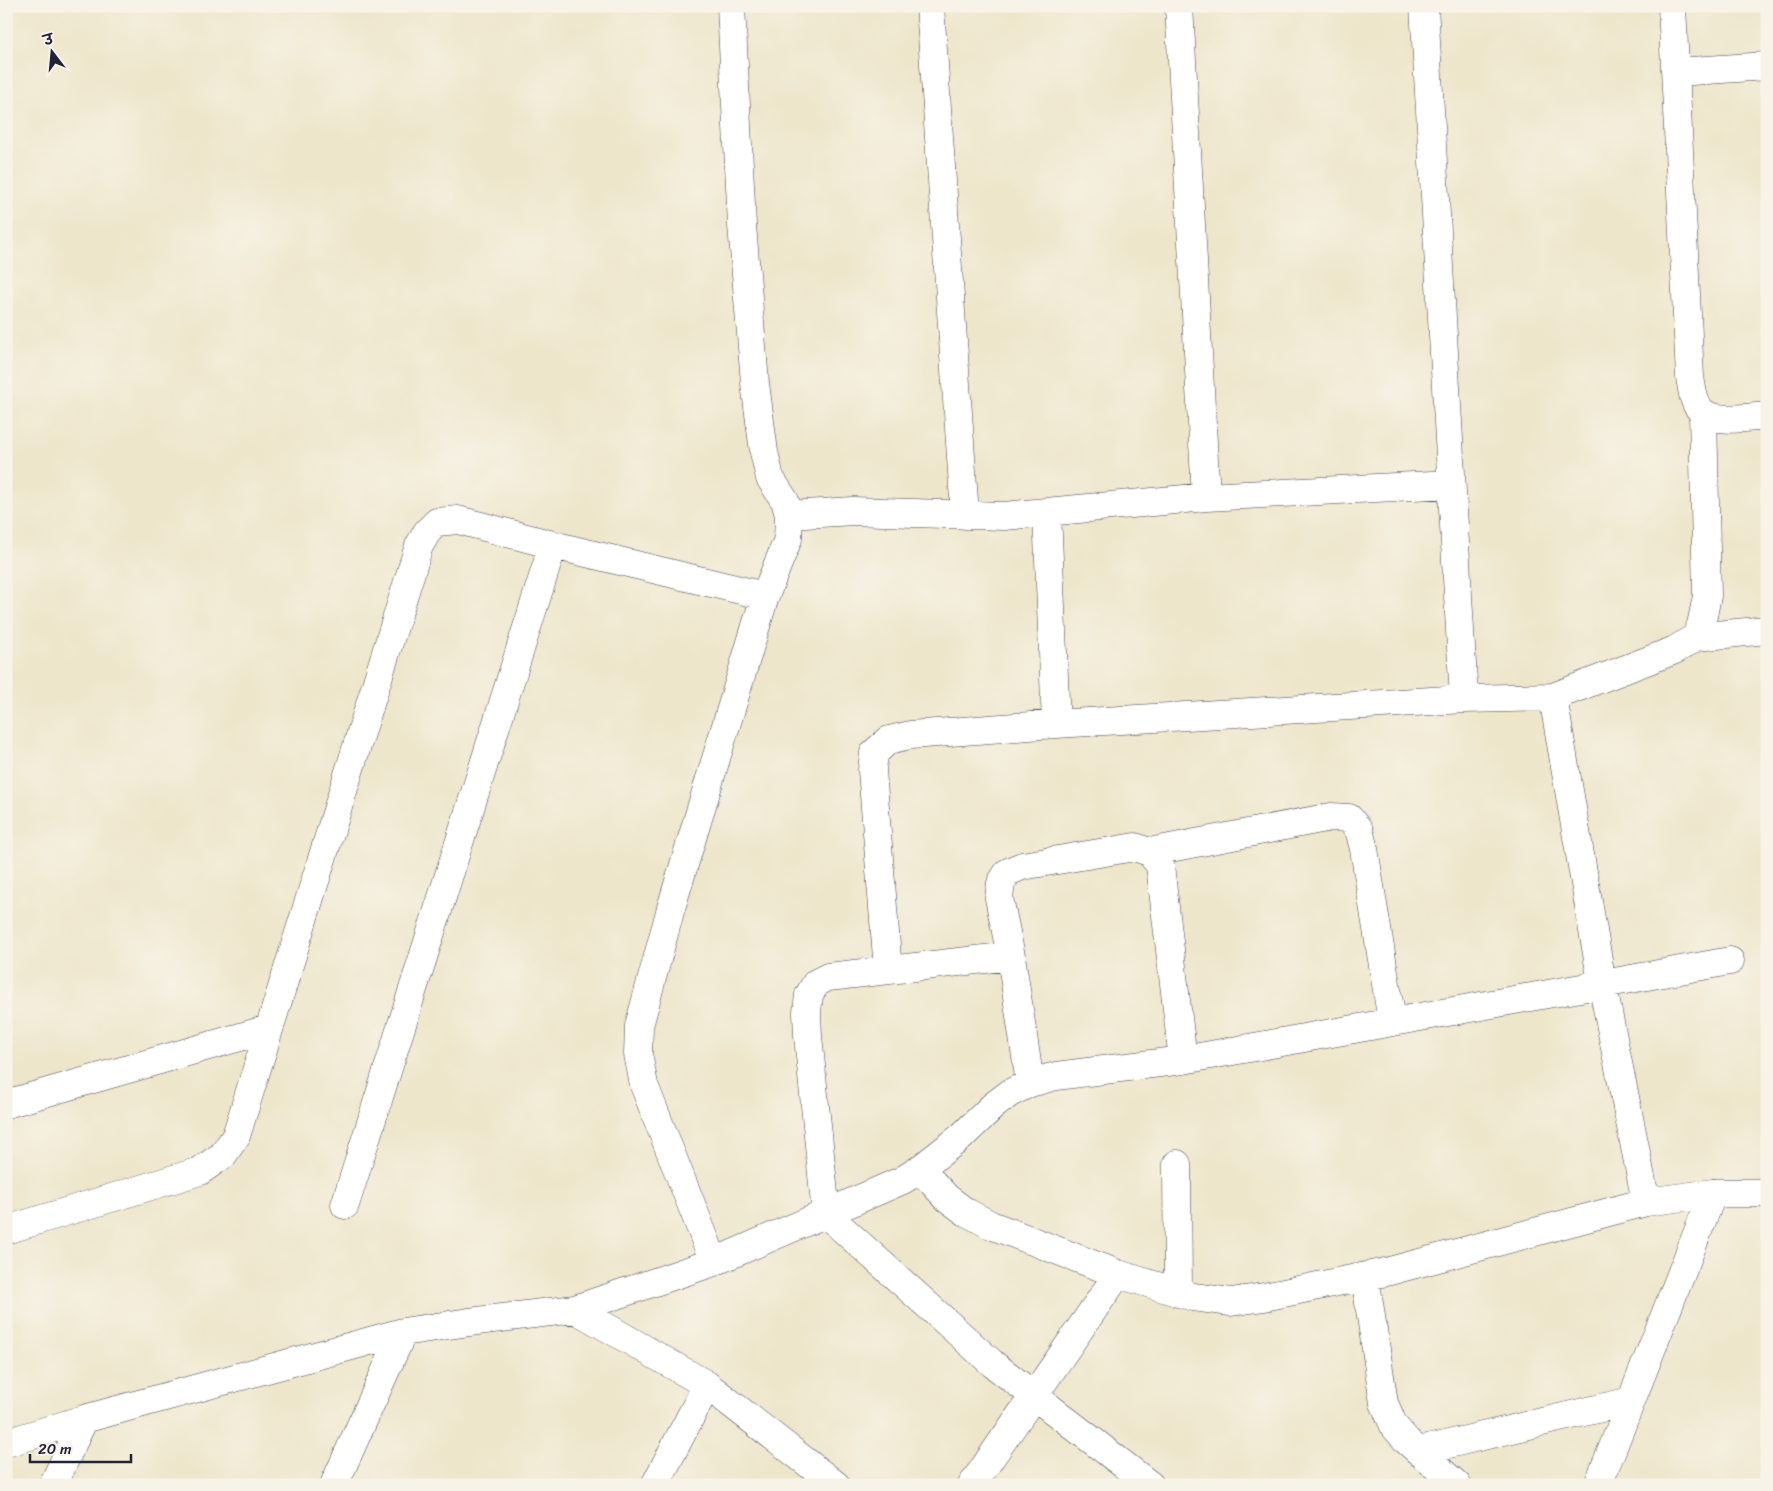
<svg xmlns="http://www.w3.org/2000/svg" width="1773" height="1491" font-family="Sriracha,'Playpen Sans Deva',sans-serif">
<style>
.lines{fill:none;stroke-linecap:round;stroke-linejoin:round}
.minor-casing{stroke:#413f51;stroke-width:29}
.minor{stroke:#fff;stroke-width:28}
</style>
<rect width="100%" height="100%" fill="#f7f3e8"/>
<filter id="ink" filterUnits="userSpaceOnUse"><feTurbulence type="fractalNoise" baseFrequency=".02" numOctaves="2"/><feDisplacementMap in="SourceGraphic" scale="10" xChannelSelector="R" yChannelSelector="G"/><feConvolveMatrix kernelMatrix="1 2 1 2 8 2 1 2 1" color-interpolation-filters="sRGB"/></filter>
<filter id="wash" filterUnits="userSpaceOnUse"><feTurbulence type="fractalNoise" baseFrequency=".0096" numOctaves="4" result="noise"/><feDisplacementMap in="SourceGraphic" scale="20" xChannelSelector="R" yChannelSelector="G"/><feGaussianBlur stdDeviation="1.12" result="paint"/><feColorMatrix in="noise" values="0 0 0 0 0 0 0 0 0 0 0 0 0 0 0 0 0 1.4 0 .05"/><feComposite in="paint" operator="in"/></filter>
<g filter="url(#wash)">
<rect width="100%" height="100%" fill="#eee6cb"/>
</g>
<g filter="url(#ink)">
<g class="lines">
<defs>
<path id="minor" d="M 930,6 L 965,515
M 1179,6 L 1206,497
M 1424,6 L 1464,699
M 1672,6 L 1690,377 C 1692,388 1693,406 1704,413 C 1717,423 1751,417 1767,416
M 1676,72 L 1767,66
M 1047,513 L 1056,724
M 789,515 L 853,511 L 1004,516 L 1206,497 L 1451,484
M 1696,637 L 1767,630
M 1553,697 L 1602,983 L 1646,1202
M 1149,852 L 1331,817 L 1349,818 L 1359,830 L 1364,849 L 1392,1021
M 1011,956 L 828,977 L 816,983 L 809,995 L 807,1012 L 808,1036 L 826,1214 L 993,1364 L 1150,1485
M 888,970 L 872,770 L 874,753 L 889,740 L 910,735 L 1056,724 L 1464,699 L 1553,697 L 1675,650 L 1696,637 L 1701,625 L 1707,596 L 1703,413
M 1030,1083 L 1011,956 L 999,898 L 1001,883 L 1008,872 L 1022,866 L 1135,847 L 1149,852 L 1160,865 L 1183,1060
M 6,1104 L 268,1029
M 1177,1164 L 1178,1293
M 920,1169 L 947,1198 L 966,1212 L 991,1225 L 1118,1274 L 1193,1297 L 1231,1302 L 1264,1297 L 1386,1272 L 1646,1202 L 1713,1193 L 1767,1193
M 345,1205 L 553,545
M 6,1230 L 200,1171 L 223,1155 L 236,1136 L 419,546 L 427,532 L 437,522 L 458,520 L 553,545 L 765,596
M 714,1262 L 644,1085 L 638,1054 L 639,1026 L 671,908 L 765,596 L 788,539 L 789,515 L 785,501 L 770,478 L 764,452 L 755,383 L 742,225 L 731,6
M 1365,1276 L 1384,1403 L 1394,1426 L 1407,1441 L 1457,1485
M 575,1309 L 707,1385 L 836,1485
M 6,1443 L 84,1419 L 403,1332 L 469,1322 L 575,1309 L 714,1262 L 903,1180 L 920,1169 L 961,1137 L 993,1106 L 1010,1093 L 1030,1083 L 1056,1076 L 1183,1060 L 1730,961
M 1419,1451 L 1631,1401
M 53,1485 L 84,1419
M 334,1485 L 403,1332
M 655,1485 L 707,1385
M 972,1485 L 1118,1274
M 1598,1485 L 1713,1193"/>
</defs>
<use href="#minor" class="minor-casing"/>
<use href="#minor" class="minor"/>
</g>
</g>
<rect width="1773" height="1491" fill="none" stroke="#f7f3e8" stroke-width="25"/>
<g transform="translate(52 52) rotate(344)" stroke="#f7f3e8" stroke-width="4" paint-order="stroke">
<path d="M0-4L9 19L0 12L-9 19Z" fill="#22223b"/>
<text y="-8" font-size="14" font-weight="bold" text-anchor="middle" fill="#22223b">उ</text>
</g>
<path d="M30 1454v8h101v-8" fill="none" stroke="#22223b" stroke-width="2.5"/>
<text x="38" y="1454" font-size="15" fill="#22223b" stroke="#f7f3e8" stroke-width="4" paint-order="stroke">20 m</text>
</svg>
